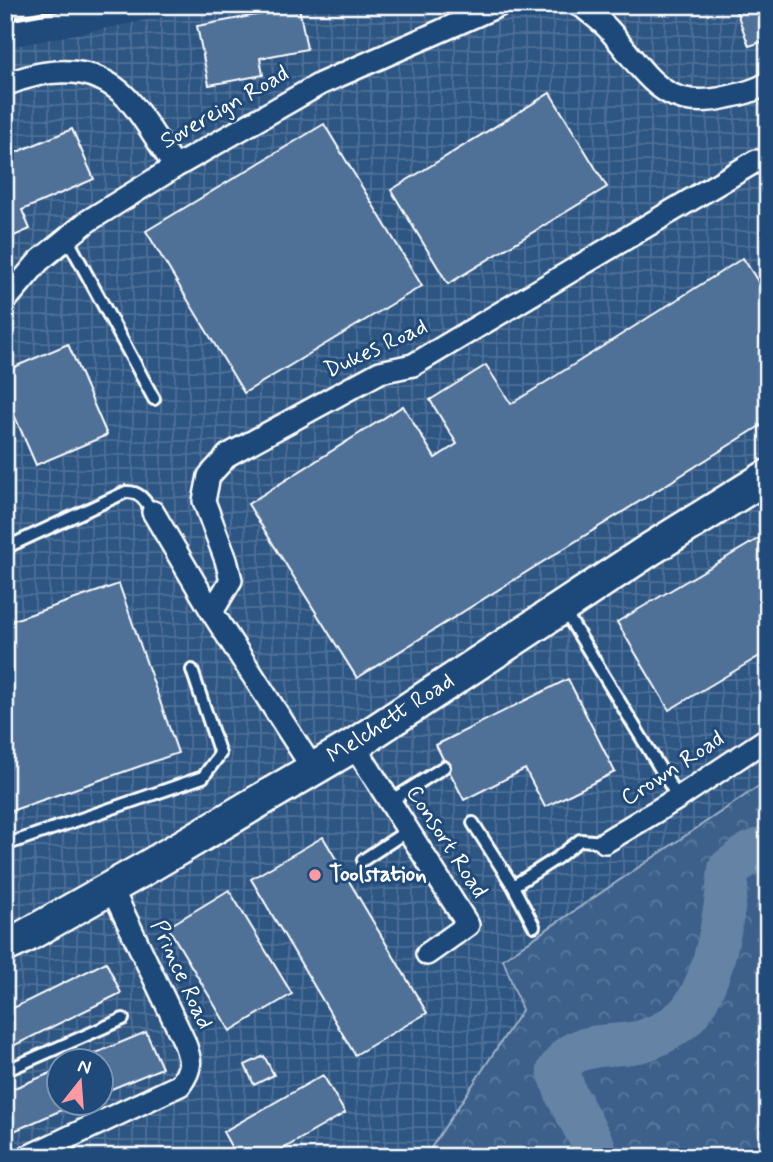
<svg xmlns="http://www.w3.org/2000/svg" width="773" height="1162" font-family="Mynerve,sans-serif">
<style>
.industrial{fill:url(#industrial-grid);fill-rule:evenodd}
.forest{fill:url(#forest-crowns);stroke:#9eb0c5;stroke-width:2}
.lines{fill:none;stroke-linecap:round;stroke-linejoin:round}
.river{stroke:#6583a4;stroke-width:42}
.building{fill:#507197;stroke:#fff;stroke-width:2}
.lane-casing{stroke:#fff;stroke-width:16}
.street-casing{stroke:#fff;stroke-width:26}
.secondary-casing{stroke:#fff;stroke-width:37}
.lane{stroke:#1f4a7a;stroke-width:10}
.street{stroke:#1f4a7a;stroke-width:21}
.secondary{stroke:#1f4a7a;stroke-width:32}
.rail{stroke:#fff;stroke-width:5}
.poi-dot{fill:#ff9aa2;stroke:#1f4a7a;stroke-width:2.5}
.labels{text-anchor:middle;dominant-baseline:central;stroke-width:6;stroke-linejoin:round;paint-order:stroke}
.street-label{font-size:23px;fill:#fff;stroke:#1f4a7a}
.poi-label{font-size:23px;font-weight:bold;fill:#fff;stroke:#1f4a7a;text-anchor:start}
</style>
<defs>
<pattern id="industrial-grid" width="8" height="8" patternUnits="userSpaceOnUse" patternTransform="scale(1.75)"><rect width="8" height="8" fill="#2e5683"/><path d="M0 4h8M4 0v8" fill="none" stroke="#4d6f96"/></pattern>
<pattern id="forest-crowns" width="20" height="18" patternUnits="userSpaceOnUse" patternTransform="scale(1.75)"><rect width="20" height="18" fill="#3c618b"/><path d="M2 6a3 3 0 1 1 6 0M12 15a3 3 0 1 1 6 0" fill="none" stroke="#59799c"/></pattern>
</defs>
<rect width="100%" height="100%" fill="#1f4a7a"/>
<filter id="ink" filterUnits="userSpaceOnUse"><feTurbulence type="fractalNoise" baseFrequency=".0143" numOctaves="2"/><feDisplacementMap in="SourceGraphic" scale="14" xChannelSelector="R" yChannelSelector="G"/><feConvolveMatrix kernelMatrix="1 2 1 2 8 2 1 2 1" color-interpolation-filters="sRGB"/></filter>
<g filter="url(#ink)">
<path class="industrial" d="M 223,5 L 768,5 L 768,780 L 503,959 L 522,1009 L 425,1157 L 5,1157 L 5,48 ZM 60,1060 L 102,1060 L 102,1102 L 60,1102 Z"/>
<path class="forest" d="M 768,780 L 768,1157 L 425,1157 L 522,1010 L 503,959 Z"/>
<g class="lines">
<path class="river" d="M 596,1157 L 595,1148 L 566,1094 L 558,1070 C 562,1066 565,1061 568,1057 C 585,1042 621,1047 642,1041 C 656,1037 673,1028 684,1018 C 715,988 725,910 729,869 L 750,853 L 768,846"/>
</g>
<path class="building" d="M 734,5 L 768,5 L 768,40 L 749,46 Z
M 299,7 L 307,49 L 260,58 L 263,75 L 209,85 L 197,26 Z
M 550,93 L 607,187 L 448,284 L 391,190 Z
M 324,124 L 422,286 L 244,393 L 146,231 Z
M 72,129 L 94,179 L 22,210 L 30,229 L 5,240 L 5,157 Z
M 743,258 L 768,297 L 768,421 L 357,678 L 248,504 L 403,406 L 435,458 L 457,444 L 430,400 L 486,365 L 511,404 Z
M 68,344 L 107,435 L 36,465 L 5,394 L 5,371 Z
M 768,533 L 768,651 L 669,710 L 617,622 Z
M 119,584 L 178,753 L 5,813 L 5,623 Z
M 568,679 L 615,772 L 545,807 L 525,769 L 464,800 L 436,745 Z
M 323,837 L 427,1013 L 355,1055 L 251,879 Z
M 229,890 L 292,994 L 230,1031 L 168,927 Z
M 106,962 L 121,993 L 5,1050 L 5,1012 Z
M 146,1032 L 162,1068 L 102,1093 L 102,1060 L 79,1060 Z
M 264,1056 L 274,1075 L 254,1085 L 245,1065 Z
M 60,1069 L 60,1102 L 80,1102 L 5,1135 L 5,1092 Z
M 323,1075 L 345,1113 L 269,1157 L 237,1157 L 223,1132 Z"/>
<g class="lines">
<defs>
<path id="lane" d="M 67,238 L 154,399
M 5,548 L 126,492 C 140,491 145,501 153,512
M 564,610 L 678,798
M 389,802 L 444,767
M 473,823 L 513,886 L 557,858 L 580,840 L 605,842
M 5,845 L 203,777 L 220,754 L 192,670
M 363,860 L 407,831
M 513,886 L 534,926
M 5,1071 L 123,1019"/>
<path id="street" d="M 578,5 L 583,7 C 592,15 603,22 611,32 C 647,74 663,113 727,97 C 742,94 755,91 768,83
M 5,85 C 50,66 100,63 133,105 C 148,124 161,147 175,167
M 5,301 L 39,261 L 88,221 L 175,167 L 320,84 L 500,5
M 153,512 L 212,612 L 313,769
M 212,612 L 231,580 L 226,560 L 204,501 L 209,476 L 228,455 L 380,372 L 413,365 L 756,161 L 768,163
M 354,745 L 468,925 L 427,954
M 605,842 L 678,798 L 768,738
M 27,1157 L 180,1085 C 193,1067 191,1060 184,1041 L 111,887"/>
<path id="secondary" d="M 5,946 L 24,937 L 144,869 L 354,745 L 649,550 L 768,476"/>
</defs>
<use href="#lane" class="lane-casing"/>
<use href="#street" class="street-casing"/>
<use href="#secondary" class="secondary-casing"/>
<use href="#lane" class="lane"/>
<use href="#street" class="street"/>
<use href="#secondary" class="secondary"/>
<path class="rail" d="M 5,6 L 9,5
M 5,20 L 85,5"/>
</g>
</g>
<circle class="poi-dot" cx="315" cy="875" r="7"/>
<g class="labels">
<g class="street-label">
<text transform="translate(225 108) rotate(-30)">Sovereign Road</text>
<text transform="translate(376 349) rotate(-25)">Dukes Road</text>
<text transform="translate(391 719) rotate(-33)">Melchett Road</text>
<text transform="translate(673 769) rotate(-33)">Crown Road</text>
<text transform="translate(446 842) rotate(57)">Consort Road</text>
<text transform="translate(181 975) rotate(65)">Prince Road</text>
</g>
<g class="poi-label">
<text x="329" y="875">Toolstation</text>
</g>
</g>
<rect width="773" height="1162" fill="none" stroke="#1f4a7a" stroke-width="28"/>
<rect x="14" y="14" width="745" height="1134" fill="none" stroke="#fff" stroke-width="2.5" filter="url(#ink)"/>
<g transform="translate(80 1082) rotate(17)"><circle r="33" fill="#1f4a7a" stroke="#7992af" stroke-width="2"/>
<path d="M0-5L12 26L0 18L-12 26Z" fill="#ff9aa2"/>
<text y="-10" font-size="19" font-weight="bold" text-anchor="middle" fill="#ffffff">N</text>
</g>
</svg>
